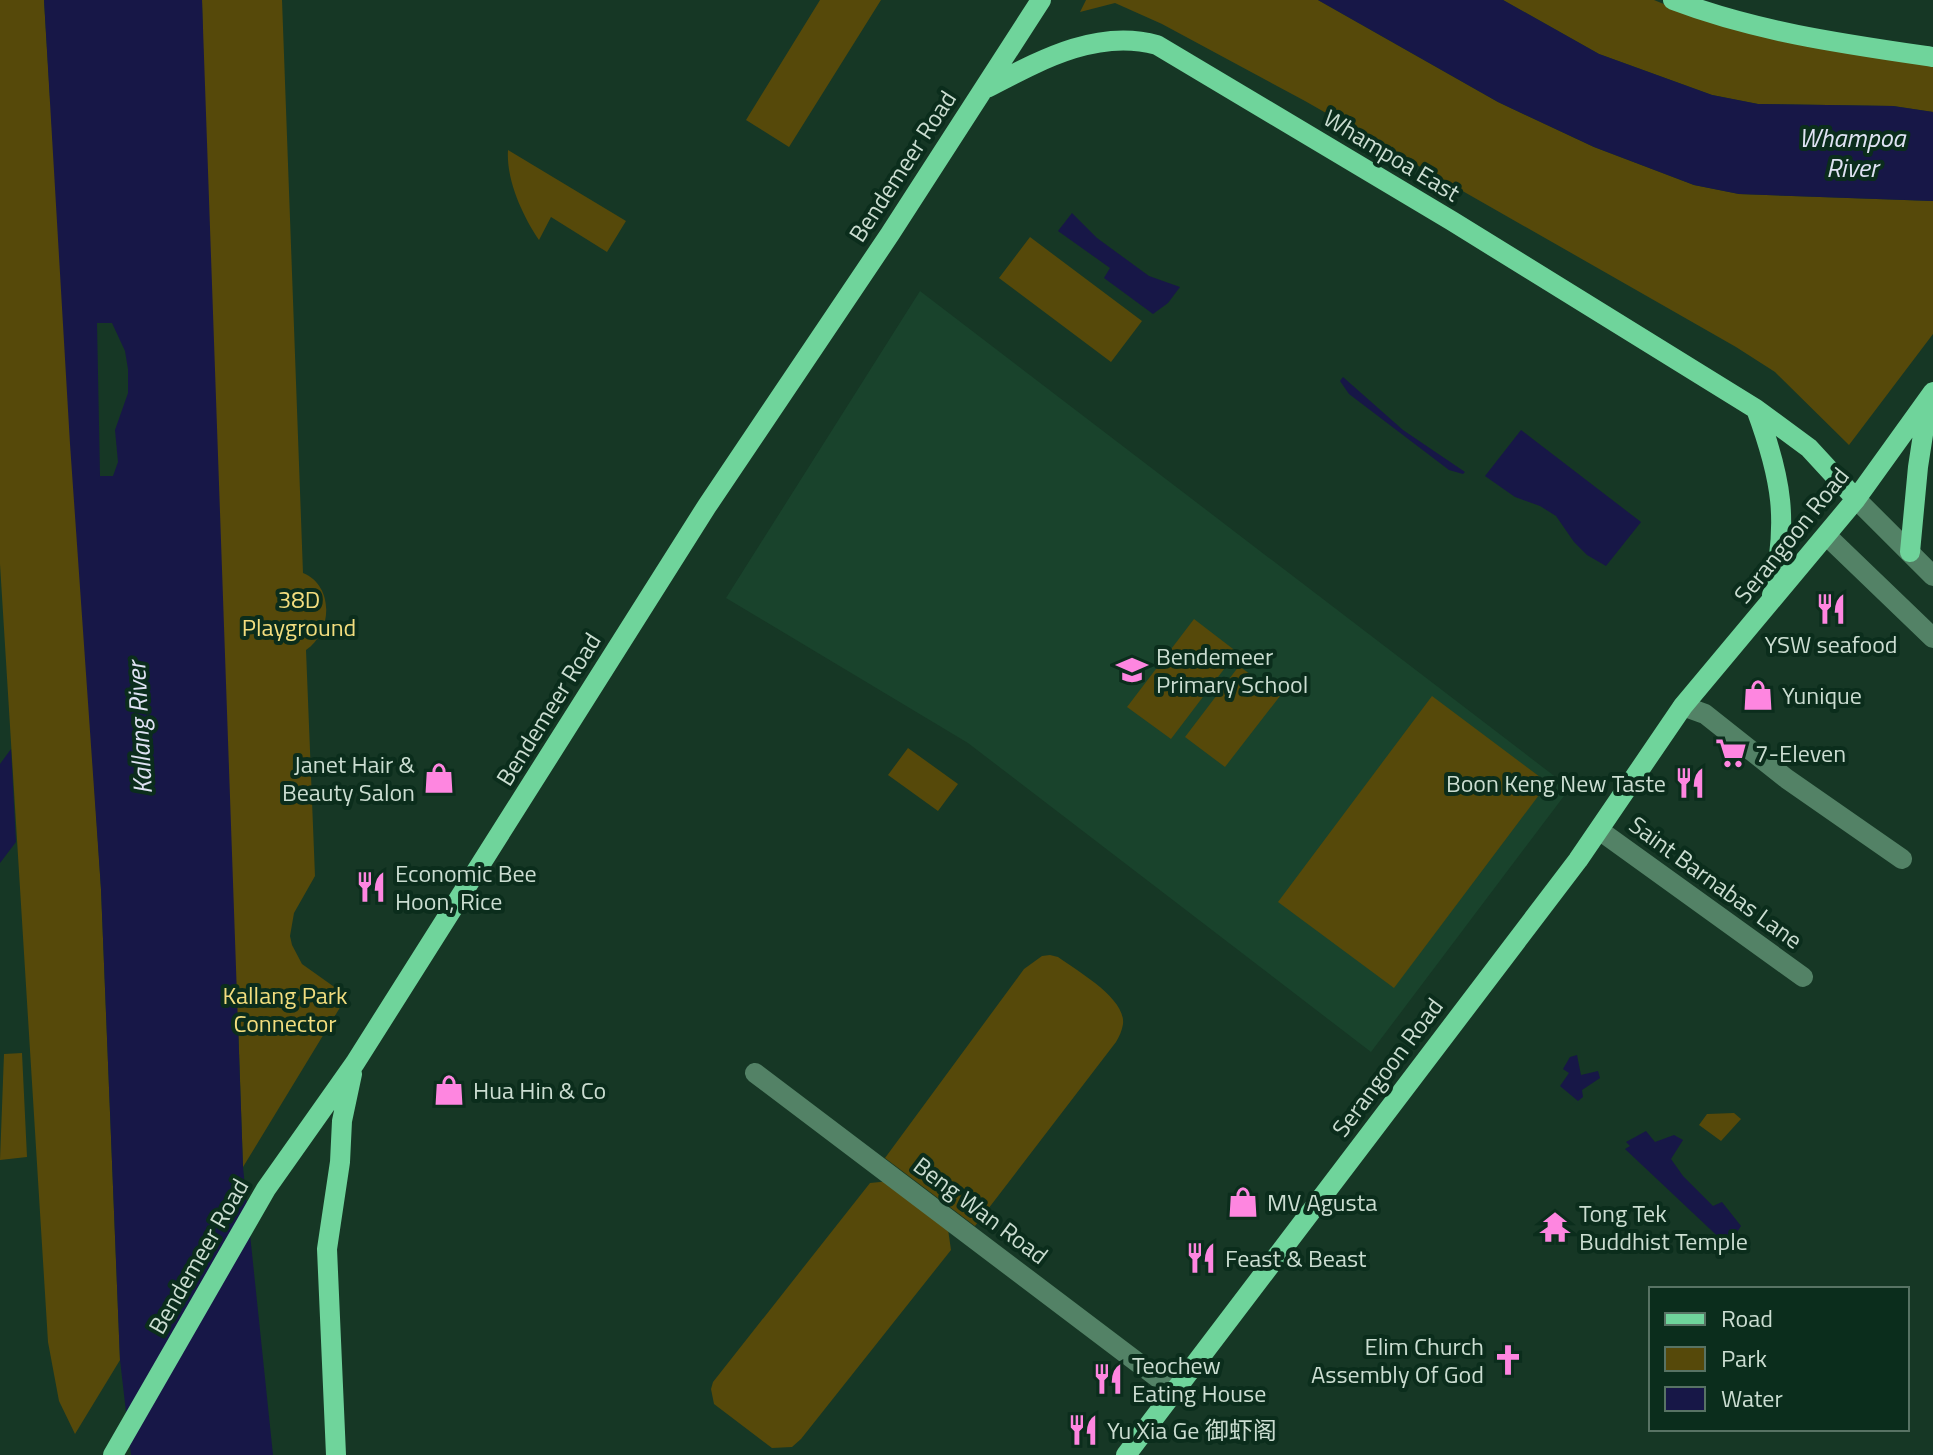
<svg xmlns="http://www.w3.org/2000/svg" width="1933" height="1455" font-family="'Titillium Web','Noto Sans SC',sans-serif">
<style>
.built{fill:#19432c}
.green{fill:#56490a}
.water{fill:#171747}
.pier{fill:#163725}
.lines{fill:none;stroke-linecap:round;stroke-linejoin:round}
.minor{stroke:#538266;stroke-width:20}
.major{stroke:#6fd49b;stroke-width:20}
.labels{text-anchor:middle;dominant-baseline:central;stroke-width:8;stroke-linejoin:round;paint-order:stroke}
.street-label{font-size:24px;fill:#cbddd1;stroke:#0b2d1c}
.park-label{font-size:24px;fill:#f2dd7e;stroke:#0b2d1c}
.poi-label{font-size:24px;fill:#cbddd1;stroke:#0b2d1c;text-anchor:start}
.water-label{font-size:26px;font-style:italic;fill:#dfe2f3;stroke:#0b2d1c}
</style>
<rect width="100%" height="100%" fill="#163725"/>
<path class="built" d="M 920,291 L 1570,788 L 1371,1052 L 968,743 L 726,598 Z"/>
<path class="green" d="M 0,0 L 44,0 L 50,98 L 204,93 L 202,0 L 282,0 L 303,573 C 335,586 332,633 306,650 L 315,876 L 294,913 L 290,936 L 292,945 L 302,964 L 347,996 L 243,1167 L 238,1020 L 51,111 L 101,889 L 120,1360 L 75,1434 L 59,1401 L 48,1342 L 0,564 Z
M 820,0 L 881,0 L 789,147 L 746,120 Z
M 1086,0 L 1318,0 L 1498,102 L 1594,147 L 1694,185 L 1739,194 L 1933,201 L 1933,334 L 1849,445 L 1775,372 L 1736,347 L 1305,101 L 1162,24 L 1115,3 L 1080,12 Z
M 1503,0 L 1654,0 L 1693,16 L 1933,62 L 1933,112 L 1893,106 L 1758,104 L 1712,95 L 1599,54 Z
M 508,150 L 626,221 L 607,252 L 551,217 L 539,240 C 522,215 506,179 508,150 Z
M 1030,237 L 1142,321 L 1111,362 L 999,278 Z
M 1194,619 L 1237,652 L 1171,739 L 1127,707 Z
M 1239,666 L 1280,696 L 1225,767 L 1185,737 Z
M 1432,696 L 1548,783 L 1394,988 L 1278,902 Z
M 908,748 L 958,784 L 938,811 L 888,775 Z
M 1050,955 L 1058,957 C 1077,971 1126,998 1123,1024 C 1122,1031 1119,1037 1116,1042 L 975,1226 L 885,1158 L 1024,969 L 1042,956 Z
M 22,1053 L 27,1157 L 0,1160 L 4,1054 Z
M 1734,1113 L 1741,1119 L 1721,1141 L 1699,1125 L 1707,1114 Z
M 890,1181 L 948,1229 L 951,1250 L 801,1439 L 792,1447 L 772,1448 L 714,1404 L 711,1389 L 713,1382 L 870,1183 Z"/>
<path class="water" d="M 44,0 L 202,0 L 243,1167 L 273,1455 L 131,1455 L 120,1360 L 101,889 L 70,444 Z
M 1318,0 L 1503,0 L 1599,54 L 1712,95 L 1758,104 L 1893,106 L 1933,112 L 1933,201 L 1739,194 L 1694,185 L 1594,147 L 1498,102 Z
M 1072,213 L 1097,238 L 1149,276 L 1180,287 L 1168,303 L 1153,314 L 1104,278 L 1110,268 L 1058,231 Z
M 1343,377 L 1403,430 L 1465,472 L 1463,474 L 1449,470 L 1349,394 L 1340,381 Z
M 1521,430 L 1641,522 L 1606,566 L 1587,555 L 1574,542 L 1556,516 L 1540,506 L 1515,497 L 1485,476 Z
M 11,749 L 16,842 L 0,863 L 0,764 Z
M 1577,1055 L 1581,1075 L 1598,1071 L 1600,1078 L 1582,1090 L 1583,1097 L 1578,1101 L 1560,1086 L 1569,1073 L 1563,1069 L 1570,1057 Z
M 1646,1131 L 1655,1142 L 1674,1135 L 1683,1140 L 1671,1159 L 1683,1176 L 1713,1206 L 1722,1202 L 1741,1226 L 1728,1246 L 1625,1149 L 1630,1146 L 1626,1142 Z"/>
<path class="pier" d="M 97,323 L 112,323 L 125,351 L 128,369 L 128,393 L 115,430 L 118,462 L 113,476 L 100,476 Z"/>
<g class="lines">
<path class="minor" d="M 1856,499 L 1933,576
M 1827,536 L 1933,638
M 1683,706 L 1705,714 L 1787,779 L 1902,859
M 1599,830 L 1803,977
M 755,1073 L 1174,1390"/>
<path class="major" d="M 1673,0 C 1757,32 1844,44 1933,57
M 987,88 C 1039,61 1097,28 1157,45 L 1452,221 L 1756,409 L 1809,448 L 1856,499
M 1756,409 C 1782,479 1789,522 1772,595
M 1910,552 L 1918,467 L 1928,402
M 113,1455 L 266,1189 L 355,1063 L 707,506 L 890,234 L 1041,0
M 336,1455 L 327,1249 L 340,1162 L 342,1121 L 352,1074
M 1126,1455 L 1578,860 L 1683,706 L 1856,499 L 1933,392"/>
</g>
<defs>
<symbol id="restaurant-bare" viewBox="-9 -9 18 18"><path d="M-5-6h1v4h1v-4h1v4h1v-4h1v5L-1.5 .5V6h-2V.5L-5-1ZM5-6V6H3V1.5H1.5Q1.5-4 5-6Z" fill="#fe86e0" stroke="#0b2d1c" stroke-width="2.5" paint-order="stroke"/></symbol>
<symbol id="school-bare" viewBox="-9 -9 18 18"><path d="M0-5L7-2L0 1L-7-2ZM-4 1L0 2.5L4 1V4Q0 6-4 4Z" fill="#fe86e0" stroke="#0b2d1c" stroke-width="2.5" paint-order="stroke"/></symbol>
<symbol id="shop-bare" viewBox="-9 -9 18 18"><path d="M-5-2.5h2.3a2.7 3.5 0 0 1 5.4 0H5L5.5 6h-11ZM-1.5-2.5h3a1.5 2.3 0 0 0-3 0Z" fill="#fe86e0" stroke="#0b2d1c" stroke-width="2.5" paint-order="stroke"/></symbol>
<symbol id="supermarket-bare" viewBox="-9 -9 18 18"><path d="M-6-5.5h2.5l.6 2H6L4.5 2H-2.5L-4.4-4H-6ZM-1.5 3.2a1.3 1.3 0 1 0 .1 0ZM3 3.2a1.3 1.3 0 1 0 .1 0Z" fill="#fe86e0" stroke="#0b2d1c" stroke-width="2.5" paint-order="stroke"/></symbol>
<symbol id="temple-bare" viewBox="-9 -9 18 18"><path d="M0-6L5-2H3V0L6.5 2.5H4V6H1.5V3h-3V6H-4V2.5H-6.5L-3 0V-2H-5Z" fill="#fe86e0" stroke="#0b2d1c" stroke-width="2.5" paint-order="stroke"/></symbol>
<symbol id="church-bare" viewBox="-9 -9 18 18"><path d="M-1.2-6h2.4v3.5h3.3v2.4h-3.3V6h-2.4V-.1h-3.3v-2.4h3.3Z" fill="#fe86e0" stroke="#0b2d1c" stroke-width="2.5" paint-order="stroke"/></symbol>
</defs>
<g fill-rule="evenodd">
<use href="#restaurant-bare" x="1809" y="587" width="44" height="44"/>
<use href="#school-bare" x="1110" y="648" width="44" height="44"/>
<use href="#shop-bare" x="1736" y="673" width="44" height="44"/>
<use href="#supermarket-bare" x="1709" y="731" width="44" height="44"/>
<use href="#shop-bare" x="417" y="756" width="44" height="44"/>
<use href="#restaurant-bare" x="1668" y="761" width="44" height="44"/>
<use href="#restaurant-bare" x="349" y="865" width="44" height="44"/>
<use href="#shop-bare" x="427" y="1068" width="44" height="44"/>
<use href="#shop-bare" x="1221" y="1180" width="44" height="44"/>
<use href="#temple-bare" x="1533" y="1205" width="44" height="44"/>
<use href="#restaurant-bare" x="1179" y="1236" width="44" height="44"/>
<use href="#church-bare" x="1486" y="1338" width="44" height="44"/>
<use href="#restaurant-bare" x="1086" y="1357" width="44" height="44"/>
<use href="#restaurant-bare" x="1061" y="1408" width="44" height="44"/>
</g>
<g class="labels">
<g class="street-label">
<text transform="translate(1392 155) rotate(31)">Whampoa East</text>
<text transform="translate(902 166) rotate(-57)">Bendemeer Road</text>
<text transform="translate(1791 535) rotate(-51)">Serangoon Road</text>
<text transform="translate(548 709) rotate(-58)">Bendemeer Road</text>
<text transform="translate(1716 882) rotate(36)">Saint Barnabas Lane</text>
<text transform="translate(1387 1067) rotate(-53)">Serangoon Road</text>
<text transform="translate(981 1210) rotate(37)">Beng Wan Road</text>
<text transform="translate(198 1256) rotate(-60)">Bendemeer Road</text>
</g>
<g class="park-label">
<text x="299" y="599">38D<tspan x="299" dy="28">Playground</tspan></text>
<text x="285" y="995">Kallang Park<tspan x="285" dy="28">Connector</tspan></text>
</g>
<g class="poi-label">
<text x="1831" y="644" text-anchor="middle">YSW seafood</text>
<text x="1156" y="656">Bendemeer<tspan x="1156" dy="28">Primary School</tspan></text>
<text x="1782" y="695">Yunique</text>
<text x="1755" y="753">7-Eleven</text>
<text x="415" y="764" text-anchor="end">Janet Hair &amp;<tspan x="415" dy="28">Beauty Salon</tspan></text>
<text x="1666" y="783" text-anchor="end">Boon Keng New Taste</text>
<text x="395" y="873">Economic Bee<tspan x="395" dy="28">Hoon, Rice</tspan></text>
<text x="473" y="1090">Hua Hin &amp; Co</text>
<text x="1267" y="1202">MV Agusta</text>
<text x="1579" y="1213">Tong Tek<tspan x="1579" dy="28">Buddhist Temple</tspan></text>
<text x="1225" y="1258">Feast &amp; Beast</text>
<text x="1484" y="1346" text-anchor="end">Elim Church<tspan x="1484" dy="28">Assembly Of God</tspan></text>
<text x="1132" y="1365">Teochew<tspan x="1132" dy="28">Eating House</tspan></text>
<text x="1107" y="1430">Yu Xia Ge 御虾阁</text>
</g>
<g class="water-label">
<text x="1852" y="137">Whampoa<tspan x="1852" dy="30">River</tspan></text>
<text transform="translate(139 728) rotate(-93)">Kallang River</text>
</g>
</g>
<rect x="1649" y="1287" width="260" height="144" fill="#0b2d1c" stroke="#587364" stroke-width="2"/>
<rect x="1665" y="1313" width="40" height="12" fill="#6fd49b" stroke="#587364" stroke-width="2"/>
<text x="1721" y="1327" font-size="24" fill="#cbddd1">Road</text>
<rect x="1665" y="1347" width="40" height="24" fill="#56490a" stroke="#587364" stroke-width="2"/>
<text x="1721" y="1367" font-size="24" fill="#cbddd1">Park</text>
<rect x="1665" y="1387" width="40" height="24" fill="#171747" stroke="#587364" stroke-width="2"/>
<text x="1721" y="1407" font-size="24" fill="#cbddd1">Water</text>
</svg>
